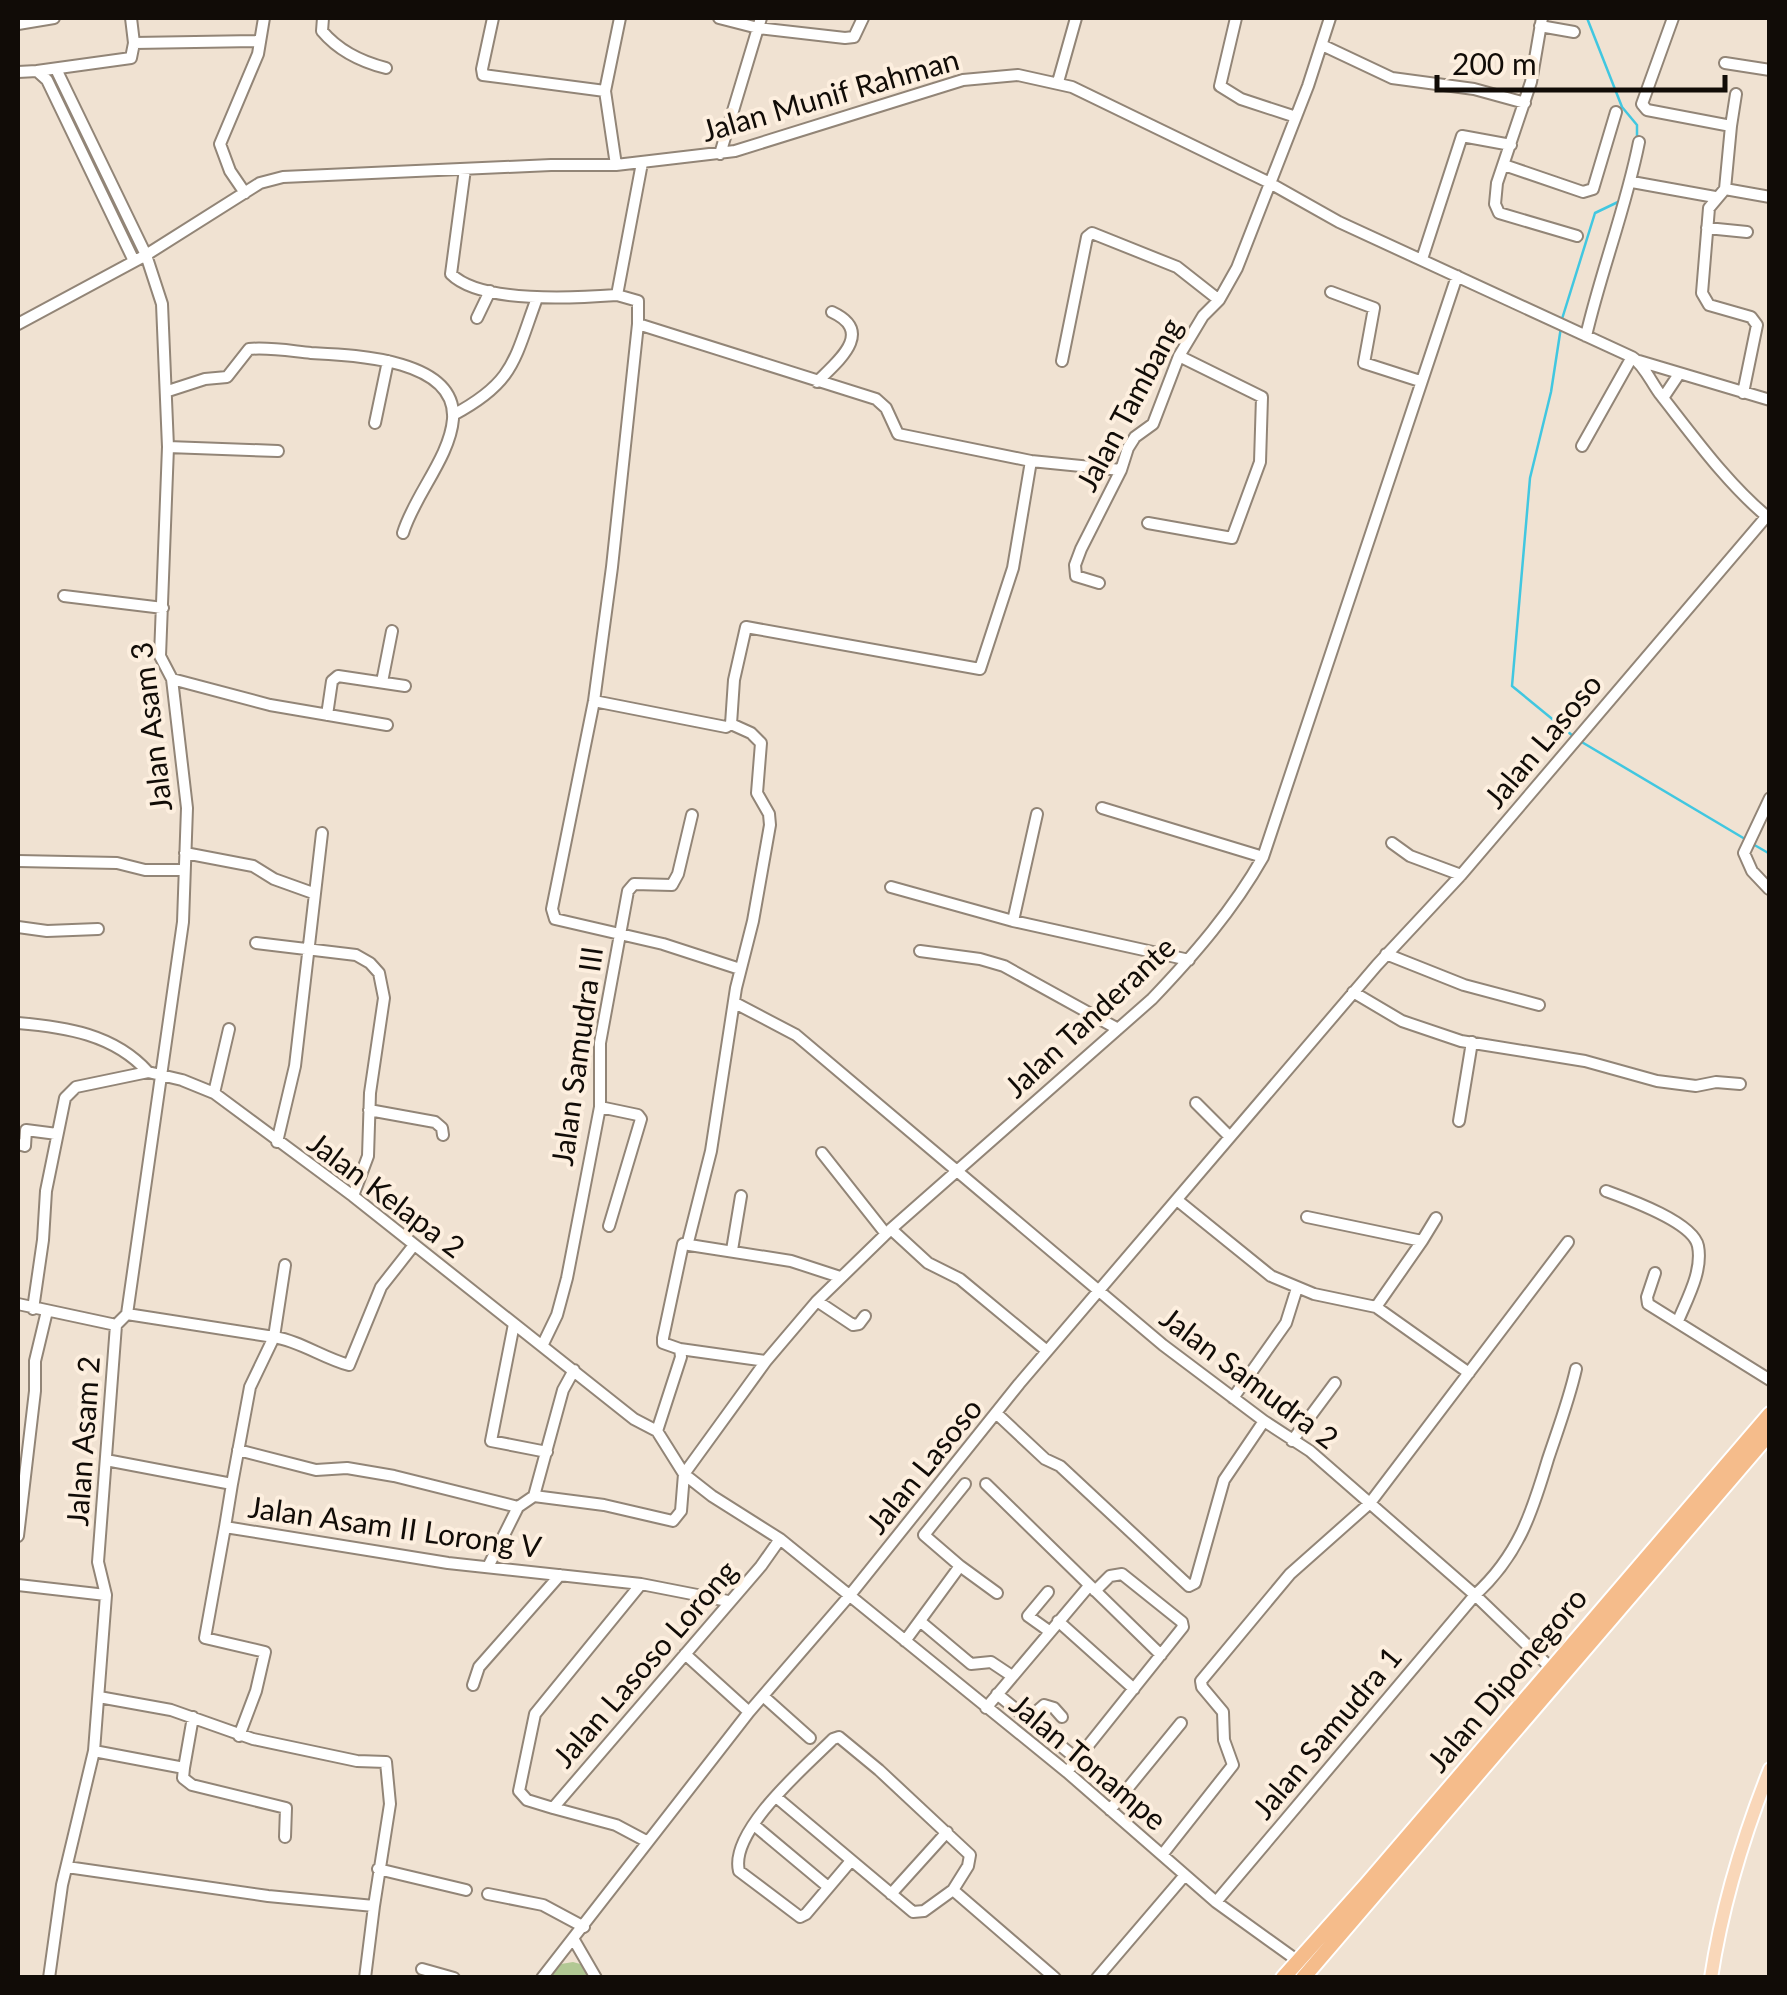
<svg xmlns="http://www.w3.org/2000/svg" width="1787" height="1995" font-family="Lato,sans-serif">
<style>
.green{fill:#b2c894}
.lines{fill:none;stroke-linecap:round;stroke-linejoin:round}
.stream{stroke:#41c7e0;stroke-width:2.5}
.minor-casing{stroke:#928577;stroke-width:14}
.major-casing{stroke:#fff;stroke-width:16}
.highway-casing{stroke:#fff;stroke-width:18}
.minor{stroke:#fff;stroke-width:10}
.major{stroke:#f9d7b9;stroke-width:12}
.highway{stroke:#f5bc8b;stroke-width:14}
.labels{text-anchor:middle;dominant-baseline:central;stroke-width:8;stroke-linejoin:round;paint-order:stroke}
.street-label{font-size:30px;fill:#110c07;stroke:#fdefdf}
</style>
<rect width="100%" height="100%" fill="#f0e2d2"/>
<path class="green" d="M 573,1962 L 584,1965 L 593,1978 L 550,1978 L 561,1964 Z"/>
<g class="lines">
<path class="stream" d="M 1587,18 L 1622,107 L 1637,125 L 1637,139
M 1562,319 L 1595,213 L 1618,202
M 1561,327 L 1551,392 L 1530,478 L 1512,686 L 1573,736
M 1580,741 L 1745,839
M 1751,843 L 1770,854"/>
<defs>
<path id="minor" d="M 323,18 L 322,31 C 338,50 362,62 386,68
M 493,18 L 482,69 L 483,75 L 605,91
M 719,18 L 758,28 L 845,38 L 854,37 L 863,18
M 1236,18 L 1220,86 L 1241,99 L 1296,117
M 1542,18 L 1531,82 L 1497,183 L 1495,204 L 1499,213 L 1577,236
M 1673,18 L 1642,104 L 1647,110 L 1731,126 L 1725,189 L 1709,208 L 1702,293 L 1709,305 L 1751,317 L 1757,325 L 1743,393
M 18,24 L 54,18
M 1540,26 L 1574,32
M 134,43 L 260,41
M 1322,45 L 1392,78 L 1474,89 L 1525,103
M 1725,63 L 1770,70
M 37,71 L 131,58 L 134,43 L 131,18
M 18,72 L 37,71 L 47,80 L 134,261
M 1058,82 L 1076,18
M 1731,126 L 1736,94
M 720,154 L 761,18
M 616,165 L 605,91 L 620,18
M 1504,165 L 1583,192 L 1593,189 L 1616,112
M 465,169 L 451,274 C 481,304 576,298 617,295 L 642,163
M 1632,182 L 1715,197
M 1725,189 L 1770,197
M 245,193 L 230,171 L 220,144 L 258,54 L 264,18
M 1707,228 L 1747,232
M 1422,259 L 1462,136 L 1511,145
M 1331,292 L 1374,308 L 1364,363 L 1420,381
M 617,295 L 638,301 L 638,324 L 876,399 L 886,408 L 898,434 L 1031,461 L 1121,470
M 477,318 L 490,291
M 18,324 L 146,255 L 260,183 L 283,177 L 551,165 L 616,165 L 735,151 L 963,80 L 1018,75 L 1072,87 L 1268,182 L 1339,222 L 1632,357 C 1644,365 1651,382 1660,394 C 1693,436 1728,485 1770,519
M 638,324 L 612,567 L 594,701 L 552,909 L 555,919 L 663,944 L 740,969
M 1586,336 C 1601,271 1626,208 1639,142
M 1062,361 L 1087,237 L 1092,233 L 1177,267 L 1219,300
M 1639,361 L 1770,400
M 817,382 C 838,361 875,332 832,312
M 168,391 L 205,379 L 227,377 L 249,349 C 269,347 291,351 311,353 C 351,355 457,358 453,419 C 450,457 414,496 403,533
M 1663,398 L 1679,374
M 453,415 C 515,382 514,360 537,298
M 375,423 L 388,361
M 1582,446 L 1632,357
M 168,447 L 278,451
M 1148,523 L 1232,538 L 1260,462 L 1262,397 L 1179,356
M 1099,583 L 1076,576 L 1075,565 L 1081,549 L 1121,470 L 1128,448 L 1135,437 L 1153,424 L 1179,356 L 1203,316 L 1219,300 L 1237,268 L 1308,86 L 1330,18
M 64,596 L 163,608
M 172,679 L 270,705 L 387,725
M 382,682 L 392,631
M 594,701 L 726,727 L 731,724 L 734,680 L 746,627 L 980,669 L 1013,568 L 1031,461
M 327,715 L 332,681 L 338,676 L 405,686
M 1102,808 L 1263,857
M 1392,843 L 1410,856 L 1461,875
M 185,853 L 253,866 L 274,879 L 313,893
M 18,861 L 117,863 L 145,870 L 184,870
M 891,887 L 1013,921 L 1189,960
M 1769,889 L 1752,871 L 1744,853 L 1770,798
M 1013,921 L 1037,814
M 18,927 L 47,931 L 98,929
M 256,943 L 356,955 L 370,963 L 379,973 L 384,998 L 370,1093 L 368,1156 L 353,1196
M 920,951 L 980,959 L 1004,966 L 1118,1029
M 1386,954 L 1464,985 L 1539,1005
M 1353,992 L 1402,1021 L 1461,1041 L 1585,1061 L 1657,1081 L 1696,1086 L 1716,1082 L 1740,1084
M 735,1003 L 796,1035 L 1163,1345 L 1264,1421 L 1310,1451 L 1475,1595 L 1551,1668
M 18,1023 C 65,1027 114,1034 148,1072
M 214,1093 L 229,1029
M 1196,1103 L 1230,1137
M 600,1107 L 638,1115 L 641,1119 L 609,1226
M 369,1110 L 435,1122 L 442,1128 L 443,1135
M 1459,1121 L 1472,1042
M 277,1142 L 295,1066 L 322,833
M 18,1144 L 25,1146 L 26,1130 L 57,1134
M 822,1153 L 886,1234
M 1606,1191 C 1628,1199 1693,1222 1698,1246 C 1703,1271 1687,1299 1678,1321
M 1177,1200 L 1271,1276 L 1314,1294 L 1376,1307 L 1469,1373
M 1307,1217 L 1422,1241 L 1376,1307
M 891,1229 L 928,1263 L 960,1279 L 1047,1351
M 1422,1241 L 1436,1218
M 688,1242 L 711,1151 L 736,988 L 753,921 L 770,825 L 769,814 L 757,793 L 761,743 L 751,733 L 731,724
M 732,1250 L 741,1196
M 285,1265 L 274,1337 C 300,1341 323,1358 349,1365 L 381,1287 L 414,1245
M 1655,1273 L 1647,1297 L 1648,1304 L 1770,1380
M 817,1301 L 853,1325 L 859,1324 L 865,1316
M 18,1304 L 116,1325
M 33,1309 L 43,1240 L 46,1191 L 65,1098 L 76,1087 L 148,1072 L 182,1080 L 214,1093 L 353,1196 L 634,1419 L 657,1431 L 684,1474 L 712,1496 L 780,1539 L 761,1566 L 553,1808 L 616,1825 L 648,1842
M 127,1314 L 274,1337 L 250,1387 L 232,1484
M 514,1324 L 491,1441 L 547,1452
M 543,1344 L 557,1315 L 567,1278 L 600,1107 L 600,1043 L 628,891 L 634,884 L 672,885 L 678,874 L 692,815
M 680,1349 L 766,1361
M 1233,1398 L 1286,1323 L 1297,1288
M 996,1413 L 1045,1459 L 1060,1466 L 1189,1586 L 1195,1583 L 1224,1480 L 1264,1421
M 657,1431 L 681,1357 L 680,1349 L 663,1343 L 663,1338 L 683,1244 L 791,1261 L 840,1277
M 1292,1441 L 1335,1383
M 238,1450 L 316,1470 L 347,1468 L 394,1476 L 518,1507
M 106,1460 L 232,1484 L 225,1527 L 448,1563 L 641,1584 L 728,1601
M 986,1484 L 1161,1655
M 534,1496 L 604,1505 L 673,1521 L 681,1511 L 684,1474 L 766,1361 L 817,1301 L 891,1229 L 1152,999 C 1194,955 1233,910 1263,857 L 1457,276
M 225,1527 L 205,1638 L 265,1652 L 256,1691 L 239,1736
M 18,1536 L 35,1391 L 35,1361 L 47,1311
M 780,1539 L 1067,1772 L 1216,1902 L 1298,1961
M 960,1566 L 924,1535 L 965,1484
M 488,1567 L 518,1507 L 534,1496 L 563,1390 L 574,1370
M 18,1585 L 106,1595
M 1048,1592 L 1028,1616 L 1049,1631
M 1058,1621 L 1134,1689
M 921,1622 L 971,1664 L 991,1662 L 1012,1676
M 905,1641 L 960,1566 L 997,1593
M 685,1654 L 749,1712
M 473,1685 L 479,1667 L 560,1575
M 997,1694 L 1077,1759
M 763,1696 L 810,1738
M 99,1697 L 171,1710 L 253,1739 L 357,1761 L 386,1762 L 390,1804 L 374,1906
M 986,1708 L 1089,1586
M 1028,1719 L 1044,1705 L 1054,1708 L 1062,1717
M 94,1751 L 184,1768 L 193,1717
M 184,1768 L 183,1778 L 192,1785 L 286,1808 L 285,1837
M 1067,1772 L 1183,1627 L 1182,1622 L 1122,1574 L 1110,1576 L 1095,1591
M 776,1797 L 913,1912 L 924,1911 L 953,1890 L 1055,1978
M 553,1808 L 527,1800 L 519,1791 L 535,1714 L 641,1584
M 1110,1810 L 1181,1723
M 754,1825 L 827,1886
M 1162,1855 L 1233,1765 L 1224,1740 L 1223,1712 L 1202,1687 L 1201,1681 L 1290,1574 L 1370,1503 L 1568,1242
M 850,1862 L 806,1914 L 800,1917 L 739,1871 C 729,1831 807,1765 833,1739 L 839,1737 L 879,1770 L 970,1855 L 968,1866 L 953,1890
M 67,1867 L 268,1896 L 374,1906 L 365,1978
M 378,1869 L 466,1890
M 488,1894 L 543,1905 L 584,1927
M 891,1894 L 947,1832
M 1216,1902 L 1475,1595 C 1518,1556 1532,1513 1548,1459 C 1558,1429 1569,1400 1576,1369
M 574,1940 L 596,1978
M 422,1969 L 454,1978
M 49,1978 L 62,1885 L 94,1751 L 106,1595 L 98,1562 L 116,1325 L 127,1314 L 183,922 L 187,808 L 172,679 L 160,656 L 168,447 L 162,304 L 146,255 L 56,69
M 542,1978 L 749,1712 L 850,1595 L 1019,1384 L 1377,965 L 1461,875 L 1766,517
M 1097,1978 L 1185,1875"/>
<path id="major" d="M 1711,1978 C 1722,1905 1743,1837 1770,1769"/>
<path id="highway" d="M 1283,1978 L 1367,1884 L 1770,1414
M 1303,1978 L 1770,1433"/>
</defs>
<use href="#minor" class="minor-casing"/>
<use href="#major" class="major-casing"/>
<use href="#highway" class="highway-casing"/>
<use href="#minor" class="minor"/>
<use href="#major" class="major"/>
<use href="#highway" class="highway"/>
</g>
<g class="labels">
<g class="street-label">
<text transform="translate(830 94) rotate(-16)">Jalan Munif Rahman</text>
<text transform="translate(1128 404) rotate(-62)">Jalan Tambang</text>
<text transform="translate(150 727) rotate(-97)">Jalan Asam 3</text>
<text transform="translate(1542 740) rotate(-50)">Jalan Lasoso</text>
<text transform="translate(1089 1016) rotate(-43)">Jalan Tanderante</text>
<text transform="translate(576 1056) rotate(-82)">Jalan Samudra III</text>
<text transform="translate(387 1194) rotate(37)">Jalan Kelapa 2</text>
<text transform="translate(1250 1377) rotate(37)">Jalan Samudra 2</text>
<text transform="translate(82 1441) rotate(-86)">Jalan Asam 2</text>
<text transform="translate(923 1465) rotate(-51)">Jalan Lasoso</text>
<text transform="translate(395 1526) rotate(8)">Jalan Asam II Lorong V</text>
<text transform="translate(644 1663) rotate(-49)">Jalan Lasoso Lorong</text>
<text transform="translate(1506 1679) rotate(-50)">Jalan Diponegoro</text>
<text transform="translate(1326 1732) rotate(-50)">Jalan Samudra 1</text>
<text transform="translate(1089 1761) rotate(40)">Jalan Tonampe</text>
</g>
</g>
<rect width="1787" height="1995" fill="none" stroke="#110c07" stroke-width="40"/>
<path d="M1437 75v15h288v-15" fill="none" stroke="#110c07" stroke-width="5"/>
<text x="1452" y="75" font-size="30" fill="#110c07" stroke="#fdefdf" stroke-width="8" paint-order="stroke">200 m</text>
</svg>
